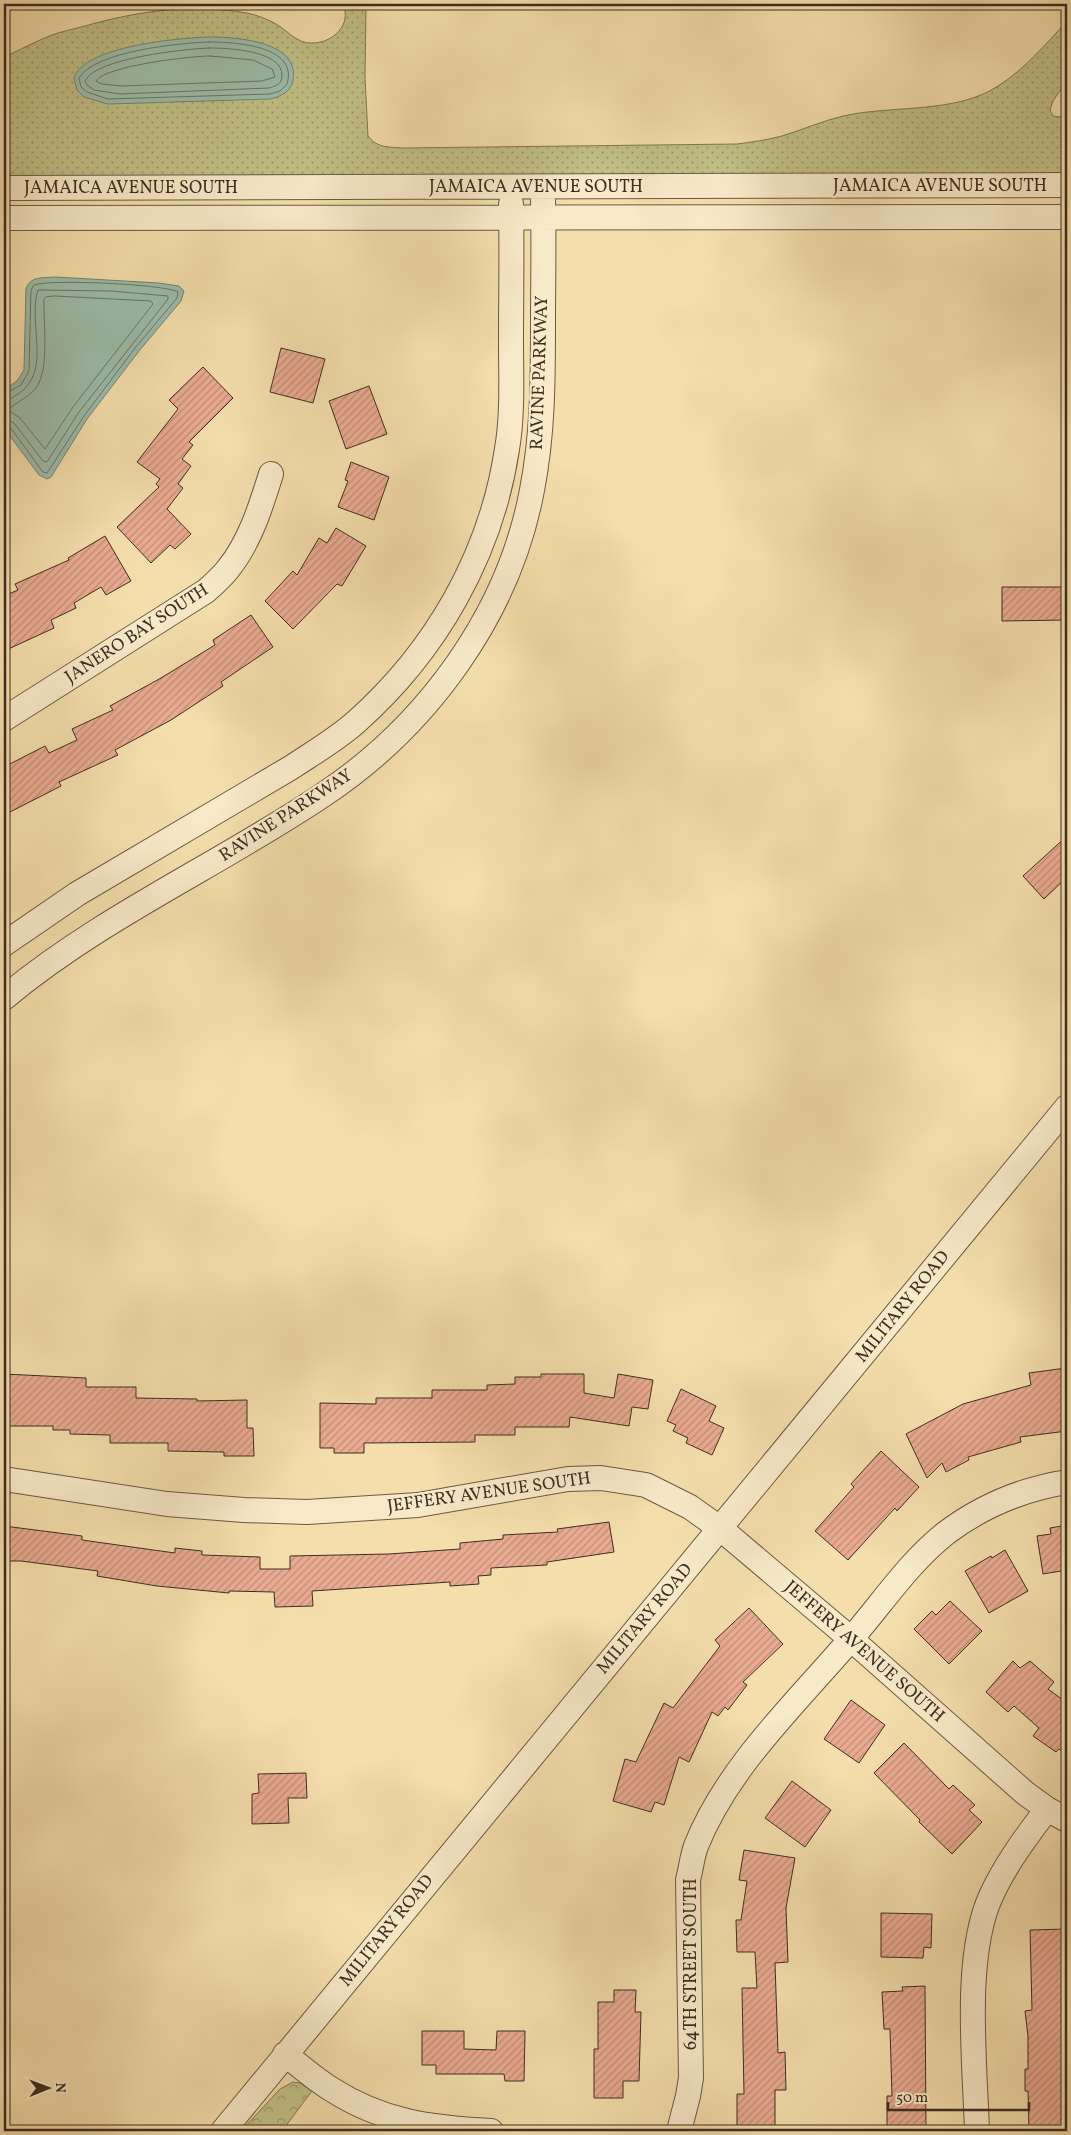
<svg xmlns="http://www.w3.org/2000/svg" width="1071" height="2135" font-family="Vollkorn,serif">
<style>
.grass{fill:url(#grass-dots);stroke:#7f7754}
.park{fill:url(#park-crowns);stroke:#7f7754}
.water{fill:#9cbdab;stroke:#768475}
.lines{fill:none;stroke-linecap:round;stroke-linejoin:round}
.shore{stroke:#6c7667;stroke-width:1}
.building{fill:url(#building-hatch);stroke:#3d2e23}
.minor-casing{stroke:#6b5a45;stroke-width:26}
.minor{stroke:#f8eac9;stroke-width:24}
.labels{text-anchor:middle;dominant-baseline:central;stroke-width:4.5;stroke-linejoin:round;paint-order:stroke}
.street-label{font-size:18px;fill:#3d2e23;stroke:#f8eac9}
</style>
<defs>
<pattern id="grass-dots" width="8" height="8" patternUnits="userSpaceOnUse" patternTransform="scale(1.25)"><rect width="8" height="8" fill="#c1c086"/><path d="M2 2h.1M6 6h.1" fill="none" stroke="#9e9c6d" stroke-width="1.8" stroke-linecap="round"/></pattern>
<pattern id="park-crowns" width="20" height="18" patternUnits="userSpaceOnUse" patternTransform="scale(1.25)"><rect width="20" height="18" fill="#c1c086"/><path d="M2 6a3 3 0 1 1 6 0M12 15a3 3 0 1 1 6 0" fill="none" stroke="#9e9c6d"/></pattern>
<pattern id="building-hatch" width="6" height="6" patternUnits="userSpaceOnUse" patternTransform="scale(1.25)"><rect width="6" height="6" fill="#ebab92"/><path d="M-1 1l2-2M0 6l6-6M5 7l2-2" fill="none" stroke="#c08c77"/></pattern>
</defs>
<rect width="100%" height="100%" fill="#f4dfac"/>
<filter id="stains"><feTurbulence type="fractalNoise" baseFrequency=".004" numOctaves="4"/><feColorMatrix values="0 0 0 0 .2 0 0 0 0 .09 0 0 0 0 .02 0 0 0 .5 -.17"/></filter>
<radialGradient id="worn" r=".72"><stop offset=".6" stop-color="#630" stop-opacity="0"/><stop offset="1" stop-color="#630" stop-opacity=".3"/></radialGradient>
<path class="grass" d="M 343,4 L 366,4 L 365,78 L 368,136 C 377,148 389,147 403,148 L 737,144 C 752,142 767,140 782,136 C 802,130 822,121 843,116 C 891,105 956,114 998,86 C 1025,69 1046,44 1067,21 L 1067,80 L 1053,101 L 1050,110 L 1053,116 L 1067,118 L 1067,177 L 4,180 L 4,57 C 20,50 36,41 52,35 C 63,31 74,29 85,26 C 138,11 193,3 247,13 C 257,15 267,19 276,24 C 287,30 297,44 312,43 C 333,43 352,25 343,4 Z"/>
<path class="park" d="M 293,2082 L 300,2083 L 312,2091 L 282,2131 L 241,2131 L 280,2089 Z"/>
<path class="water" d="M 209,37 C 235,37 300,41 293,80 C 291,92 281,96 271,99 L 108,104 L 84,97 L 77,90 L 74,78 C 84,46 179,38 209,37 Z
M 55,277 L 159,283 L 179,286 L 184,291 L 181,301 L 139,351 L 87,419 L 51,477 L 47,479 L 39,475 L 4,428 L 4,390 L 17,381 L 24,370 L 26,289 C 30,276 43,278 55,277 Z"/>
<g class="lines">
<path class="shore" d="M 209,42 C 233,42 299,45 287,84 L 280,91 L 270,94 L 108,99 L 87,92 L 81,87 L 79,78 C 95,51 180,43 209,42 Z
M 209,48 C 227,48 283,50 282,76 C 282,84 276,86 269,88 L 120,94 L 94,90 L 87,85 L 85,81 C 95,58 186,49 209,48 Z
M 210,56 L 253,60 L 272,69 L 275,77 L 262,81 L 121,86 L 102,84 L 96,81 C 105,66 190,56 210,56 Z
M 55,296 L 151,301 L 153,304 L 73,407 L 45,449 L 20,418 L 8,410 C 16,402 28,398 36,388 C 50,369 43,322 44,299 L 46,297 Z
M 4,394 L 21,385 L 29,371 L 31,290 L 34,285 C 49,279 164,284 178,292 L 177,298 L 135,348 L 84,416 L 47,473 L 43,472 L 10,427 L 4,425
M 4,400 C 10,400 13,397 18,394 C 53,371 27,323 38,290 L 111,291 L 168,296 L 168,299 L 79,412 L 47,462 L 43,461 L 14,423 L 4,419"/>
</g>
<path class="building" d="M 281,348 L 325,359 L 313,403 L 270,392 Z
M 203,367 L 233,398 L 189,442 L 193,445 L 182,459 L 191,466 L 178,484 L 183,488 L 167,509 L 191,534 L 175,549 L 170,545 L 151,563 L 117,527 L 159,487 L 156,484 L 160,479 L 137,462 L 178,409 L 169,400 Z
M 369,386 L 387,434 L 346,449 L 329,401 Z
M 351,462 L 389,477 L 374,520 L 338,507 L 348,481 L 345,480 Z
M 336,528 L 366,546 L 342,586 L 337,584 L 293,629 L 265,601 L 293,571 L 297,575 L 319,538 L 327,543 Z
M 105,536 L 131,581 L 106,595 L 101,587 L 74,603 L 76,608 L 51,620 L 54,628 L 4,651 L 4,596 L 18,590 L 15,584 L 69,560 L 68,558 Z
M 1002,587 L 1067,587 L 1067,620 L 1002,621 Z
M 251,615 L 273,647 L 221,682 L 223,686 L 171,720 L 115,750 L 118,755 L 59,782 L 61,786 L 4,815 L 4,767 L 45,746 L 49,753 L 77,740 L 72,729 L 113,710 L 110,706 L 161,678 L 215,645 L 213,640 Z
M 1067,836 L 1067,877 L 1044,899 L 1023,876 Z
M 1066,1368 L 1067,1431 L 1020,1437 L 1021,1442 L 968,1457 L 969,1460 L 946,1472 L 942,1463 L 927,1478 L 906,1434 L 963,1404 L 1031,1385 L 1029,1373 Z
M 4,1374 L 86,1378 L 86,1387 L 136,1387 L 136,1398 L 197,1399 L 197,1401 L 247,1400 L 247,1428 L 253,1428 L 254,1456 L 224,1456 L 224,1452 L 168,1451 L 168,1443 L 110,1443 L 110,1435 L 70,1434 L 70,1430 L 53,1430 L 53,1426 L 4,1426 Z
M 541,1374 L 584,1374 L 584,1393 L 614,1398 L 618,1374 L 653,1380 L 648,1409 L 632,1407 L 629,1426 L 570,1417 L 569,1427 L 515,1427 L 515,1435 L 475,1435 L 475,1442 L 364,1443 L 364,1453 L 334,1453 L 334,1448 L 320,1448 L 320,1403 L 376,1404 L 376,1398 L 432,1398 L 432,1390 L 487,1390 L 487,1385 L 515,1384 L 515,1377 L 541,1377 Z
M 681,1389 L 716,1406 L 709,1421 L 724,1428 L 712,1455 L 686,1443 L 688,1438 L 673,1431 L 676,1425 L 667,1421 Z
M 881,1451 L 919,1487 L 897,1511 L 895,1508 L 848,1560 L 815,1531 L 854,1487 L 851,1484 Z
M 609,1522 L 614,1552 L 547,1562 L 547,1565 L 491,1568 L 491,1575 L 478,1576 L 479,1584 L 450,1586 L 450,1582 L 312,1591 L 313,1606 L 275,1607 L 274,1592 L 229,1591 L 229,1593 L 157,1586 L 97,1576 L 98,1571 L 21,1561 L 4,1561 L 4,1526 L 82,1536 L 82,1540 L 175,1553 L 175,1548 L 202,1551 L 202,1555 L 260,1557 L 260,1569 L 290,1569 L 290,1556 L 389,1554 L 460,1549 L 460,1543 L 503,1539 L 503,1535 L 558,1532 L 557,1529 Z
M 1067,1525 L 1067,1570 L 1043,1574 L 1037,1536 L 1051,1534 L 1050,1528 Z
M 1005,1550 L 1028,1591 L 989,1613 L 965,1571 L 991,1556 L 992,1558 Z
M 950,1601 L 982,1631 L 949,1664 L 914,1629 L 932,1611 L 936,1615 Z
M 749,1608 L 783,1644 L 743,1682 L 747,1685 L 728,1710 L 725,1707 L 718,1716 L 712,1712 L 689,1762 L 679,1757 L 664,1805 L 655,1802 L 651,1812 L 613,1801 L 625,1759 L 636,1762 L 664,1703 L 673,1708 L 720,1646 L 715,1640 Z
M 1013,1661 L 1020,1668 L 1030,1661 L 1054,1682 L 1048,1689 L 1067,1703 L 1067,1755 L 1059,1749 L 1056,1752 L 1033,1736 L 1039,1728 L 1014,1706 L 1008,1712 L 986,1692 Z
M 851,1700 L 885,1725 L 859,1763 L 824,1739 Z
M 904,1743 L 949,1789 L 953,1785 L 975,1805 L 969,1810 L 982,1822 L 952,1854 L 919,1822 L 920,1820 L 874,1773 Z
M 306,1773 L 307,1798 L 288,1798 L 289,1823 L 252,1824 L 252,1794 L 259,1793 L 258,1774 Z
M 792,1781 L 831,1810 L 805,1847 L 765,1818 Z
M 744,1850 L 795,1858 L 786,1908 L 788,1962 L 775,1963 L 778,2053 L 785,2052 L 786,2090 L 775,2090 L 775,2131 L 737,2131 L 737,2094 L 744,2094 L 742,1988 L 757,1988 L 755,1952 L 737,1952 L 736,1920 L 741,1920 L 747,1881 L 739,1880 Z
M 881,1913 L 932,1914 L 931,1948 L 924,1947 L 923,1958 L 881,1957 Z
M 1067,1929 L 1067,2131 L 1029,2130 L 1028,2091 L 1025,2091 L 1025,2069 L 1028,2069 L 1028,2036 L 1025,2011 L 1032,2010 L 1030,1930 Z
M 925,1986 L 926,2131 L 887,2131 L 887,2096 L 892,2096 L 890,2029 L 884,2029 L 882,1992 L 903,1991 L 902,1987 Z
M 614,1990 L 636,1990 L 635,2012 L 641,2012 L 639,2081 L 623,2081 L 623,2098 L 594,2098 L 594,2049 L 598,2049 L 598,2002 L 614,2002 Z
M 422,2031 L 464,2031 L 464,2049 L 496,2050 L 497,2031 L 525,2031 L 524,2081 L 505,2081 L 504,2074 L 436,2074 L 436,2065 L 422,2065 Z"/>
<g class="lines">
<defs>
<path id="minor" d="M 4,188 L 1067,185
M 4,218 L 1067,217
M 4,719 L 206,591 C 214,584 222,577 228,569 C 250,542 261,506 271,474
M 4,944 L 77,894 L 292,767 C 313,753 337,739 356,722 C 436,651 491,555 507,449 C 513,414 511,376 511,340 C 511,295 512,249 511,204
M 4,998 C 101,917 219,865 323,795 C 427,726 509,614 532,490 C 543,434 543,379 543,322 C 543,282 544,241 543,201
M 4,1479 L 167,1504 L 244,1510 L 307,1512 L 418,1505 L 568,1479 L 601,1478 L 646,1485 L 690,1507 L 721,1529 L 851,1639 L 1025,1793 L 1047,1809 L 1067,1820
M 285,2054 C 300,2066 315,2079 331,2089 C 382,2122 431,2128 491,2131
M 223,2131 L 1067,1107
M 679,2131 L 688,2096 L 691,2078 L 688,1880 C 691,1869 692,1857 696,1846 C 727,1768 795,1704 850,1640 C 881,1605 908,1563 946,1533 C 982,1506 1023,1489 1067,1482
M 977,2131 C 975,2064 963,1957 991,1896 C 1005,1865 1026,1837 1047,1809"/>
</defs>
<use href="#minor" class="minor-casing"/>
<use href="#minor" class="minor"/>
</g>
<g class="labels">
<g class="street-label">
<text x="940" y="186">JAMAICA AVENUE SOUTH</text>
<text x="536" y="187">JAMAICA AVENUE SOUTH</text>
<text x="131" y="188">JAMAICA AVENUE SOUTH</text>
<text transform="translate(540 373) rotate(-88)">RAVINE PARKWAY</text>
<text transform="translate(137 634) rotate(-33)">JANERO BAY SOUTH</text>
<text transform="translate(286 816) rotate(-33)">RAVINE PARKWAY</text>
<text transform="translate(903 1307) rotate(-51)">MILITARY ROAD</text>
<text transform="translate(489 1493) rotate(-8)">JEFFERY AVENUE SOUTH</text>
<text transform="translate(645 1619) rotate(-50)">MILITARY ROAD</text>
<text transform="translate(864 1652) rotate(41)">JEFFERY AVENUE SOUTH</text>
<text transform="translate(387 1931) rotate(-51)">MILITARY ROAD</text>
<text transform="translate(691 1964) rotate(-90)">64TH STREET SOUTH</text>
</g>
</g>
<rect width="1071" height="2135" fill="none" stroke="#f4dfac" stroke-width="20"/>
<rect x="5" y="5" width="1061" height="2125" fill="none" stroke="#3d2e23" stroke-width="2.5"/>
<rect x="10" y="10" width="1051" height="2115" fill="none" stroke="#3d2e23"/>
<g transform="translate(48 2088) rotate(89)" stroke="#f8eac9" stroke-width="4" paint-order="stroke">
<path d="M0-4L9 19L0 12L-9 19Z" fill="#3d2e23"/>
<text y="-8" font-size="14" font-weight="bold" text-anchor="middle" fill="#3d2e23">N</text>
</g>
<path d="M888 2102v8h141v-8" fill="none" stroke="#3d2e23" stroke-width="2.5"/>
<text x="896" y="2102" font-size="15" fill="#3d2e23" stroke="#f8eac9" stroke-width="4" paint-order="stroke">50 m</text>
<rect width="100%" height="100%" filter="url(#stains)"/>
<rect width="100%" height="100%" fill="url(#worn)"/>
</svg>
